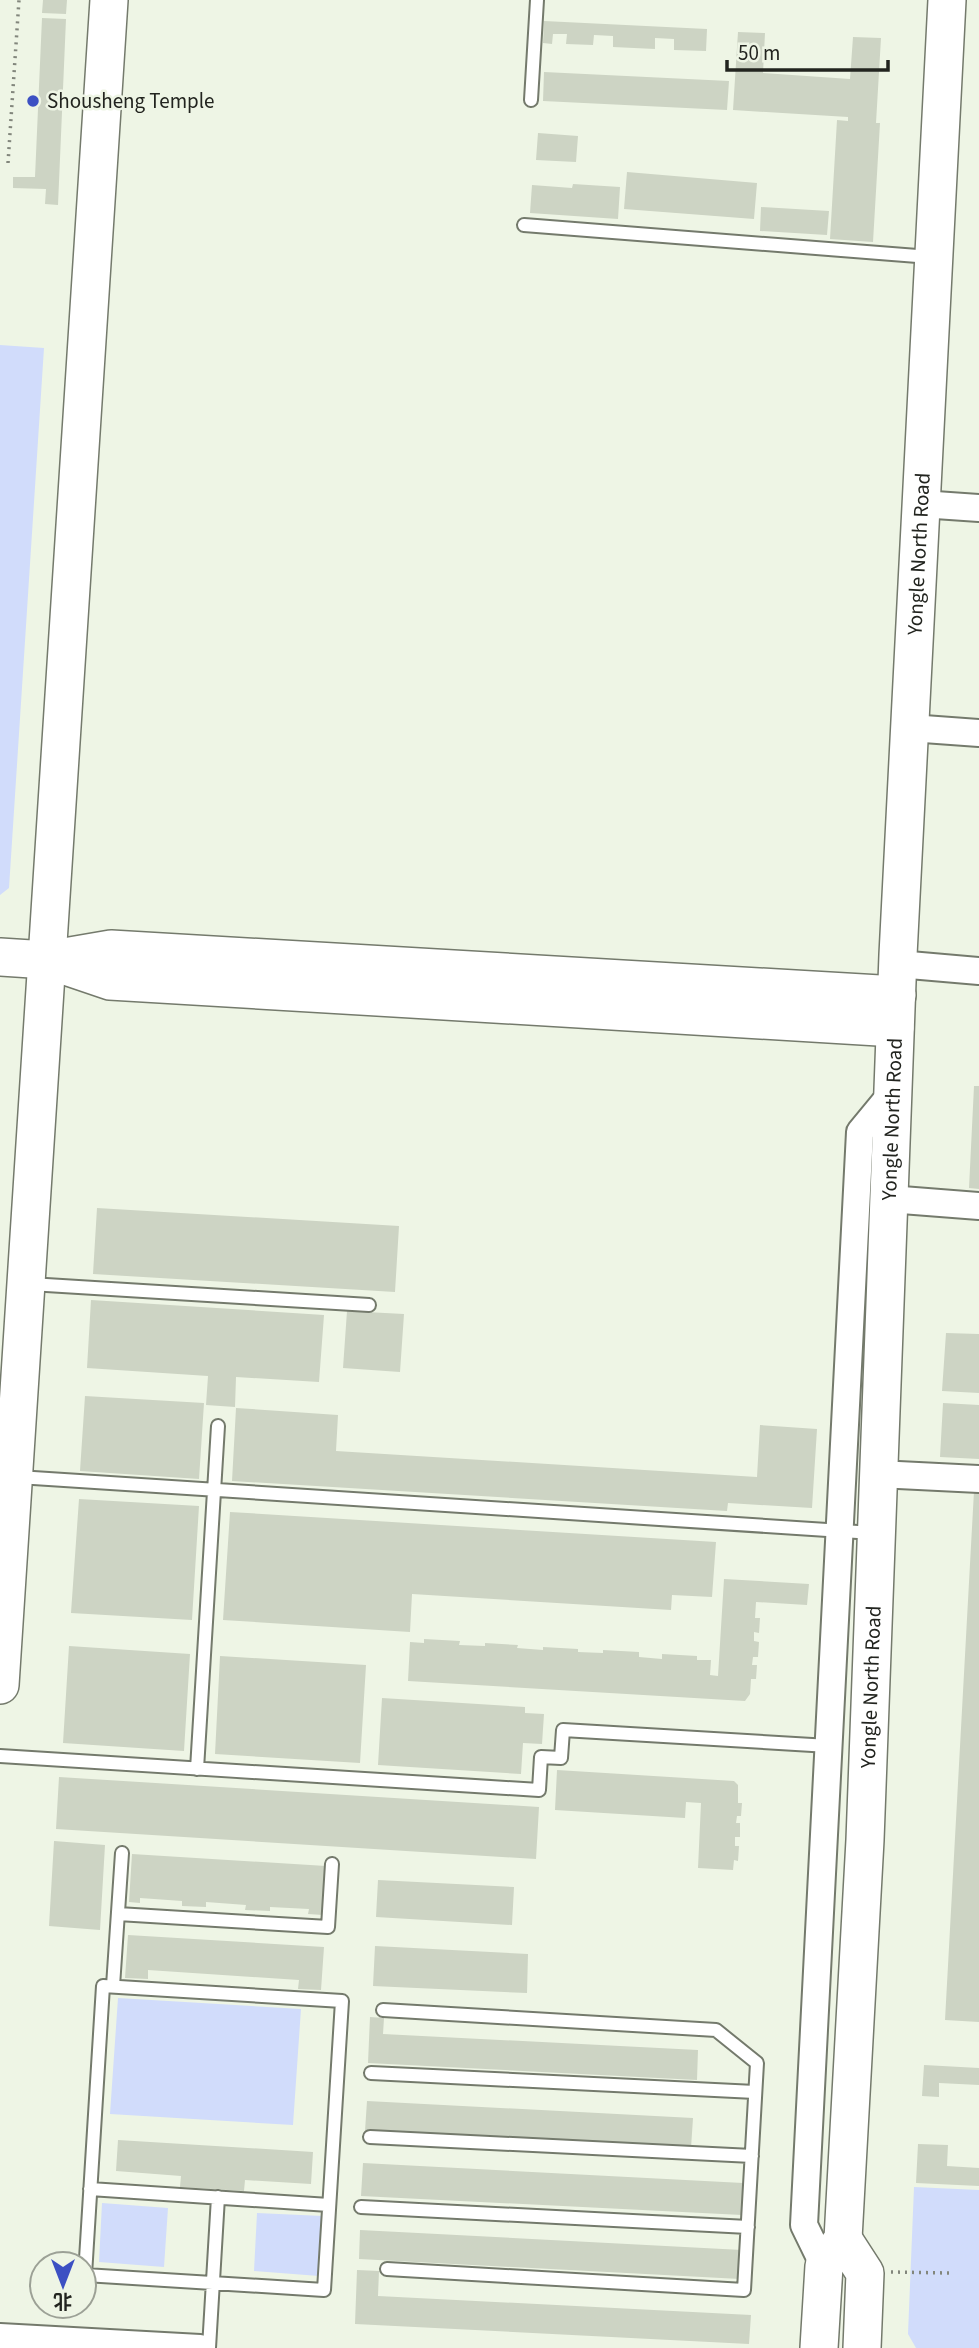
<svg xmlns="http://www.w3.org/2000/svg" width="979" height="2348" font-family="'Source Sans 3','Noto Sans SC',sans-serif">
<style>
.green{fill:#d1dcfb}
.building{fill:#cdd4c4}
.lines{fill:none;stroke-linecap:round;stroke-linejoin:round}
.lane-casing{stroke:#747a6c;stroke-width:16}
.street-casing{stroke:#747a6c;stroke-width:30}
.secondary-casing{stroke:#747a6c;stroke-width:40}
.path{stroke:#82867c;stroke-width:3.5;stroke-dasharray:2 5;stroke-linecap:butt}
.lane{stroke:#fff;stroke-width:12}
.street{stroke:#fff;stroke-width:26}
.secondary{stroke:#fff;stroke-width:37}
.poi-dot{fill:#3c50c3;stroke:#eef5e5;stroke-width:2.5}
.labels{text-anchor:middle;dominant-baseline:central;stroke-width:5;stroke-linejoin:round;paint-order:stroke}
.poi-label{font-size:21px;fill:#22241f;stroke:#eef5e5;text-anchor:start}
.street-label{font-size:21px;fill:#22241f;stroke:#eef5e5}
</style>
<rect width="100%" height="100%" fill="#eef5e5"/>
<path class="green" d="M 0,345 L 44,348 L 9,888 L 0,895 Z
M 118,1998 L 301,2009 L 293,2125 L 110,2114 Z
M 914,2187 L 979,2190 L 979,2348 L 916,2348 L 908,2334 Z
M 102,2203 L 168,2208 L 164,2267 L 99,2262 Z
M 257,2213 L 323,2216 L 319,2276 L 254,2271 Z"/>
<path class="building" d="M 43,0 L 67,0 L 66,14 L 42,13 Z
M 42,18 L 66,19 L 58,205 L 45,204 L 46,189 L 13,188 L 13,177 L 35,177 Z
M 544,21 L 707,29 L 706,51 L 674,50 L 674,39 L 655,38 L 655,49 L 613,47 L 613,36 L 594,35 L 593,45 L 566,44 L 567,34 L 553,34 L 552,44 L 543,43 Z
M 738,32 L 765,33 L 763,73 L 850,79 L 853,37 L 881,38 L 876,123 L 880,123 L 873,242 L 830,239 L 837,120 L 848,121 L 848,117 L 733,110 Z
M 544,72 L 729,81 L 727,110 L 543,101 Z
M 538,133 L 578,136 L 576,162 L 536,160 Z
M 627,172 L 757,183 L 754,219 L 624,209 Z
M 573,184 L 620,187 L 618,219 L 530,213 L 532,185 L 572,188 Z
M 761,207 L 829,211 L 827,235 L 760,231 Z
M 974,1086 L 979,1086 L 979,1189 L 969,1188 Z
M 97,1208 L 399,1226 L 395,1292 L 93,1274 Z
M 91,1300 L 324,1315 L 319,1382 L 236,1377 L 235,1407 L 206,1405 L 208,1376 L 87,1368 Z
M 347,1311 L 404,1314 L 400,1372 L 343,1368 Z
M 946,1333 L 979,1334 L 979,1393 L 942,1391 Z
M 85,1396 L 204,1403 L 199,1479 L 80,1471 Z
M 943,1403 L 979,1405 L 979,1459 L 940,1457 Z
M 236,1408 L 338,1415 L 336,1451 L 757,1477 L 760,1425 L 817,1429 L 812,1508 L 728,1503 L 727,1511 L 232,1481 Z
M 974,1491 L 979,1492 L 979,2022 L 945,2020 Z
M 79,1499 L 199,1506 L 192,1620 L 71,1613 Z
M 230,1512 L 716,1542 L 712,1597 L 672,1595 L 671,1610 L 412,1594 L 410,1632 L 223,1620 Z
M 724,1579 L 809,1584 L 807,1605 L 756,1602 L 755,1618 L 760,1618 L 759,1633 L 754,1632 L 754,1641 L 759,1642 L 758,1657 L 753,1657 L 752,1665 L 757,1665 L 756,1679 L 751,1679 L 750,1694 L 745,1701 L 408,1681 L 410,1642 L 424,1643 L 424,1639 L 460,1641 L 459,1645 L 485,1646 L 485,1643 L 518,1645 L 517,1648 L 543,1650 L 543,1647 L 578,1649 L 578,1652 L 603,1653 L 603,1650 L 639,1652 L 639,1657 L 662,1659 L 662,1654 L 697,1656 L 697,1660 L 711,1660 L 710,1675 L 718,1676 Z
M 69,1646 L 190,1654 L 184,1751 L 63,1743 Z
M 220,1656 L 366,1665 L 360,1763 L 215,1754 Z
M 382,1698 L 525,1707 L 525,1713 L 544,1714 L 542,1744 L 523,1743 L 521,1774 L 378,1765 Z
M 557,1770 L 734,1781 L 738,1785 L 738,1803 L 742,1803 L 741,1816 L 737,1816 L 736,1823 L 740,1823 L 740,1837 L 735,1837 L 735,1846 L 739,1846 L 738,1861 L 734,1860 L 733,1870 L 698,1868 L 701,1803 L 686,1802 L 685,1818 L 555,1810 Z
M 59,1777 L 539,1807 L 536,1859 L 56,1829 Z
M 54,1841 L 105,1845 L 100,1930 L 49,1926 Z
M 132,1854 L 326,1866 L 323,1915 L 308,1914 L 309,1909 L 270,1907 L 270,1911 L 245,1910 L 246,1905 L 206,1902 L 206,1907 L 182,1906 L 182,1901 L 140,1898 L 140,1903 L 129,1902 Z
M 378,1880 L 514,1887 L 512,1925 L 376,1917 Z
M 128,1935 L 324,1947 L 321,1990 L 298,1989 L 299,1980 L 148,1970 L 148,1979 L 125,1978 Z
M 375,1946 L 528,1954 L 527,1993 L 373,1986 Z
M 370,2017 L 384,2018 L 383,2034 L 698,2050 L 697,2080 L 368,2063 Z
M 924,2065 L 979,2068 L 979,2085 L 939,2083 L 939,2097 L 922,2096 Z
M 367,2101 L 693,2118 L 691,2148 L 365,2131 Z
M 118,2140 L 313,2152 L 311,2184 L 245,2180 L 244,2191 L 180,2187 L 181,2176 L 116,2171 Z
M 918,2144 L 948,2145 L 947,2166 L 979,2168 L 979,2186 L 916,2183 Z
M 363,2163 L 743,2183 L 742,2215 L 361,2196 Z
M 360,2230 L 742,2250 L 740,2279 L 359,2259 Z
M 357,2270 L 379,2271 L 378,2296 L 751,2315 L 749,2344 L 355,2324 Z"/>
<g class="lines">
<defs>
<path id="lane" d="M 531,100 L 537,0
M 524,225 L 930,257
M 30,1284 L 369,1305
M 18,1477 L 873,1533
M 0,1756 L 539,1790 L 541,1757 L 561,1758 L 563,1730 L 829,1746
M 197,1769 L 218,1426
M 118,1914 L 328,1927 L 332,1864
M 103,1986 L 342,2001 L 324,2290 L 85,2275 Z
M 113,1986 L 122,1853
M 383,2010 L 716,2030 L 757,2063 L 744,2290 L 387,2269
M 371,2073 L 755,2092
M 370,2137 L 752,2156
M 90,2189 L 329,2205
M 361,2207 L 748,2227
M 209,2348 L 218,2197"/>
<path id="street" d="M 921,504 L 979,508
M 910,728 L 979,733
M 898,964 L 979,971
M 889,1199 L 979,1206
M 878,1474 L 979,1479
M 824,2266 L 804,2225 L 860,1132 L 893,1092
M 0,2337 L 200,2348"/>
<g id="secondary">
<path d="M 0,957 L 47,960 L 111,949 L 897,995"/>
<path d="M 51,961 L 110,981 L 895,1028"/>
<path d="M 0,1685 L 109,0"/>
<path d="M 843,2239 L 865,2273 L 862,2348"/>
<path id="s1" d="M 819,2348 L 824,2266 L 843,2239 L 865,1840 L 898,955 L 947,0"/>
</g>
</defs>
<use href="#lane" class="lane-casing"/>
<use href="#street" class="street-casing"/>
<use href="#secondary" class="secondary-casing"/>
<path class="path" d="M 8,163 L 19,0
M 891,2272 L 949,2273"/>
<use href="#lane" class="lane"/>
<use href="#street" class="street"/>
<use href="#secondary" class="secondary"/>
</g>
<circle class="poi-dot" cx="33" cy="101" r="7"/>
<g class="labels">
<g class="poi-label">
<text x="47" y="101">Shousheng Temple</text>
</g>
<g class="street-label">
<text stroke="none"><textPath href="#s1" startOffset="1802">Yongle North Road</textPath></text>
<text stroke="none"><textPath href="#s1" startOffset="1236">Yongle North Road</textPath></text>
<text stroke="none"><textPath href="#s1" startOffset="668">Yongle North Road</textPath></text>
</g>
</g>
<g transform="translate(63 2285) rotate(180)"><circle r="33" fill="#eef5e5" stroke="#9ca196" stroke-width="2"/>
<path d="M0-5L12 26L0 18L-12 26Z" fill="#3c50c3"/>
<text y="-10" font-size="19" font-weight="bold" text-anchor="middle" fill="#22241f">北</text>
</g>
<path d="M727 60v10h161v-10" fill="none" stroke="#22241f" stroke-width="3.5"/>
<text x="738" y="60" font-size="21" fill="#22241f" stroke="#eef5e5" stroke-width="5" paint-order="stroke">50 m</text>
</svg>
